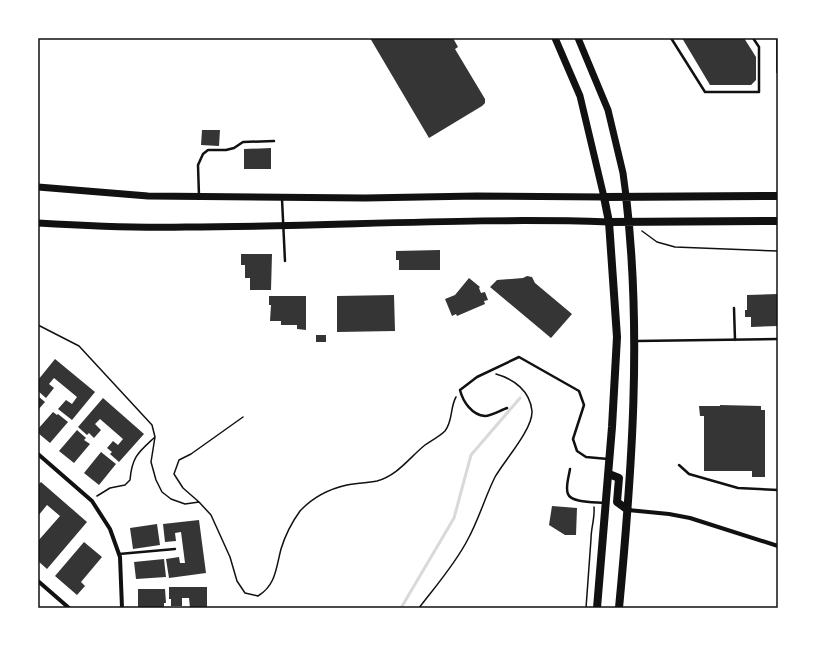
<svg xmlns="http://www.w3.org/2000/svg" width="816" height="646" font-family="'Golos Text',sans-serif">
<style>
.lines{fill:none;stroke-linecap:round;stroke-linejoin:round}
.stream{stroke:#d9d9d9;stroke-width:3}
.building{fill:#353535}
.path{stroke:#111;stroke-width:1.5}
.service{stroke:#111;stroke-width:2.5}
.minor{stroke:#111;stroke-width:4}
.secondary{stroke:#111;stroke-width:7}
.trunk{stroke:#111;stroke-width:8}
.neatline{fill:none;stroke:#111;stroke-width:1.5}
</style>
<rect width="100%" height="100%" fill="#fff"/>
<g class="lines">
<path class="stream" d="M 401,608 L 454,518 L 471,455 L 520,398"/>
</g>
<path class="building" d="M 370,38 L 453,38 L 458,47 L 455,49 L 485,99 L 485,103 L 482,106 L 429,138 Z
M 682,38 L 744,38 L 756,57 L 756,80 L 751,85 L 710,85 Z
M 776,38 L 778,38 L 778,73 L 776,73 Z
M 202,130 L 220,130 L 219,146 L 201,145 Z
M 271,148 L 271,169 L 244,169 L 244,149 Z
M 440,250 L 440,270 L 399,270 L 399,260 L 396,260 L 396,251 Z
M 241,254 L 272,254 L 271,290 L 250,290 L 250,278 L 245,278 L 245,265 L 241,265 Z
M 527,276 L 532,277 L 535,283 L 572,314 L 551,338 L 490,287 L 497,280 L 523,278 Z
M 469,278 L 480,287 L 479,288 L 481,293 L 485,292 L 488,300 L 484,301 L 485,304 L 457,316 L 456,314 L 452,316 L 445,299 L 455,295 Z
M 778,294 L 778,326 L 751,327 L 751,317 L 745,317 L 745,310 L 747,310 L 747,295 Z
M 394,295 L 395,331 L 337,332 L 337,296 Z
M 269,296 L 306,296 L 306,330 L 297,329 L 297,325 L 281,325 L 281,321 L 270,321 L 271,305 L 269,305 Z
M 316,335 L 326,335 L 326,342 L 316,342 Z
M 55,359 L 95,392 L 72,420 L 58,409 L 66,400 L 72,404 L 77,397 L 54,378 L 49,384 L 54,388 L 46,398 L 38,391 L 38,380 Z
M 38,396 L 45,402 L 38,410 Z
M 103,398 L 144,434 L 119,462 L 110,454 L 112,452 L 107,448 L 113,441 L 118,445 L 123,439 L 100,419 L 95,424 L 101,430 L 94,438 L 89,433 L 87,435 L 78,427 Z
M 720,405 L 761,406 L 761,410 L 765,410 L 765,477 L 752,477 L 752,471 L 704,471 L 704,416 L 700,416 L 699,406 L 720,406 Z
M 53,412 L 57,415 L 58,414 L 68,422 L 50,443 L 38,433 L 38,429 Z
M 77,430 L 86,438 L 84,440 L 90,444 L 74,463 L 59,451 Z
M 101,452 L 116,464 L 99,485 L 84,473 Z
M 41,482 L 87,522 L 47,569 L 38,561 L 38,541 L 60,516 L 47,505 L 38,516 L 38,485 Z
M 552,506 L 577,508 L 576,535 L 565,535 L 549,525 Z
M 199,520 L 206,573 L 169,578 L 166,559 L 179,557 L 180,563 L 185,563 L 181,532 L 175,533 L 176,541 L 165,542 L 163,524 Z
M 157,524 L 160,545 L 133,549 L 130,528 Z
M 84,542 L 102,557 L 81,582 L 85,586 L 77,595 L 55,576 Z
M 164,559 L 166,577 L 136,579 L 134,562 Z
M 169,587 L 207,587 L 207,608 L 190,608 L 189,598 L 182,598 L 182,606 L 171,606 L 171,599 L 169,599 Z
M 138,589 L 165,589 L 166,603 L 164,603 L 164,608 L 138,608 Z"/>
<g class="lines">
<path class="path" d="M 642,231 L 657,242 L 675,247 L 778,251
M 38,325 L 79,346 L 152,425 L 155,437 L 151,462 L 156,480 L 162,492 L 171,499 L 185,504 L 199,502 L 211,515 L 230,557 L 237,581 L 245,593 L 258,596 C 276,585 276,568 281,549 C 285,536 292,522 300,511 C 313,497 329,489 347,485 C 357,483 367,483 377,481 C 398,475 409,458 425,445 C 431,441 440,436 445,431 C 453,421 450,407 456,397
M 97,496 L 110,488 L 125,485 L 130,480 C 132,456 139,452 155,437
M 199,502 L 183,488 L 174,474 L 179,460 L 191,454 L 243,417
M 419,608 C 435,587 456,563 468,539 C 479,519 485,497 495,477 C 504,461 533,429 532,411 C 530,391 514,379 496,374
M 586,608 L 591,539 C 591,528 595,518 594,507"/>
<path class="service" d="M 671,38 L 705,92 L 759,92 L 759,47 L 753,38
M 199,196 L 198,165 L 203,154 L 208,150 L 226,150 L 234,148 L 243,142 L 274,141
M 282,199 L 285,261
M 734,308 L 735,340
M 637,341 L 778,339
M 507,408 C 501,410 491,416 485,416 C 472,415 463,402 460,390 L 477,377 L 519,357 L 579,391 L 584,405 L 573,439 L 577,451 L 586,457 L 608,459
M 679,465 L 689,474 L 738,488 L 778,490
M 570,469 C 569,476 565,488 568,494 C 571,503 596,502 604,503
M 119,554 L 175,549"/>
<path class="minor" d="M 38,454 L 92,501 L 110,529 L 120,557 L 122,608
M 628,510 L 669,514 L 690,518 L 778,546
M 38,581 L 69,608"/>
<path class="secondary" d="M 578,38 L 608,110 L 623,173 L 626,196
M 38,187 L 148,196 L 365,198 L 477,196 L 604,197 L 580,96 L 555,38
M 38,223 C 87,226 137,228 186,227 C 327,227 468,217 609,222"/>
<path class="trunk" d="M 609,222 L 778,221
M 609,474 L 619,478 L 617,502 L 628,510
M 597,608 L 612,427 L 617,337 L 609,222 L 604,197 L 778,196
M 619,608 C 632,471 642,333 626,196"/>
</g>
<rect width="816" height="646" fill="none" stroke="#ffffff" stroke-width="78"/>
<rect x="39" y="39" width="738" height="568" class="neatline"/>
</svg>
